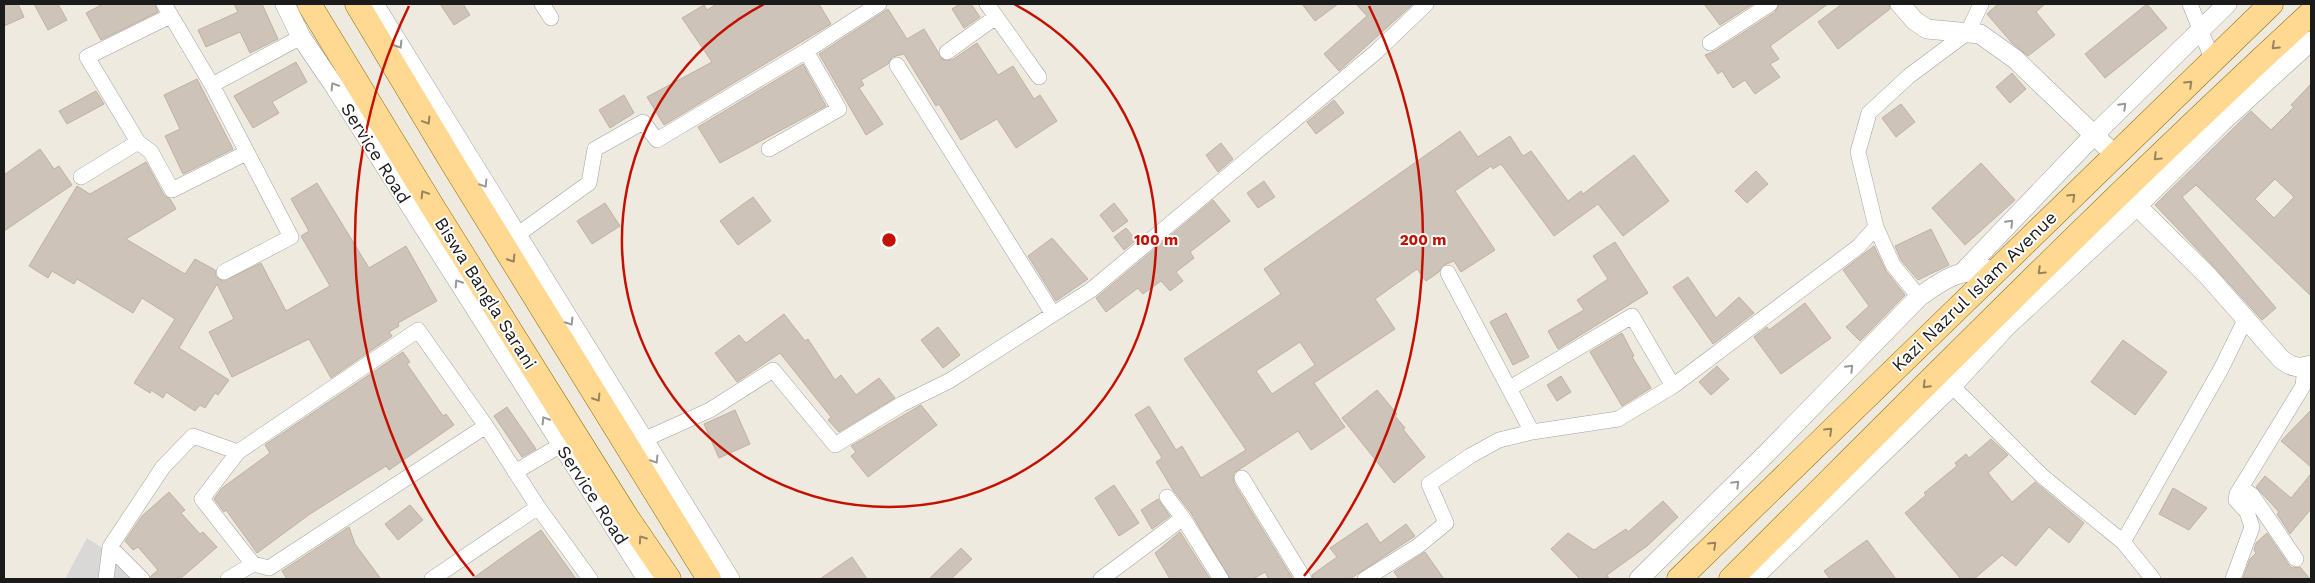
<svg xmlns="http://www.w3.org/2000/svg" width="2315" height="583" font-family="'Work Sans',sans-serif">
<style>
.residential{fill:#d9d8d7}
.building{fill:#cec3b8;stroke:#c1b1a0;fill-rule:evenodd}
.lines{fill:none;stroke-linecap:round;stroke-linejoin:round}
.minor-casing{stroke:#a2a2a2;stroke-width:16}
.tertiary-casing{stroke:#a2a2a2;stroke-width:20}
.primary-casing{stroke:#916d00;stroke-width:25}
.minor{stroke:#fff;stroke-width:15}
.tertiary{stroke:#fff;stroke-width:19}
.primary{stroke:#ffd992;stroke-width:24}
.oneway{stroke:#989898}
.oneway2{stroke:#98845c}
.ring{fill:none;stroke:#c51000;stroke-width:2.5}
.labels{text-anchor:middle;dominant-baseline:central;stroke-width:4;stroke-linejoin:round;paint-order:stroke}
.street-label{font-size:18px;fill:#1b1b1b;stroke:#fff}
.centre{fill:#c51000;stroke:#fff;stroke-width:2.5}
.ring-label{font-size:15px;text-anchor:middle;font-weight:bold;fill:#c51000;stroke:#fff;stroke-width:4;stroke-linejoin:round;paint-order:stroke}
</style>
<rect width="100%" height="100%" fill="#eeeadf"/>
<path class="residential" d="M 87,538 L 141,573 L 139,579 L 65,579 Z"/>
<path class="building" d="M 4,4 L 18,4 L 24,17 L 4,26 Z
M 34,4 L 58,4 L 67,20 L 48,30 Z
M 103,4 L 155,4 L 158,12 L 101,40 L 86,13 Z
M 234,4 L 262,4 L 278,39 L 250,53 L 240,32 L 206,47 L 198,30 L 238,12 Z
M 440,4 L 463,4 L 470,15 L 454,25 Z
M 717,4 L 819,4 L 831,24 L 664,125 L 647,97 L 712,62 L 682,18 L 704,5 L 707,10 Z
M 960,4 L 971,4 L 980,17 L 964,28 L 952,9 Z
M 1302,4 L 1338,4 L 1315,21 Z
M 1356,4 L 1413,4 L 1339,71 L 1324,54 L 1367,16 Z
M 1704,4 L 1753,4 L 1720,25 Z
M 1779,4 L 1828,4 L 1770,46 L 1779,59 L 1770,64 L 1780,77 L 1755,94 L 1745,80 L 1733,88 L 1722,71 L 1718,74 L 1705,55 L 1715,51 L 1775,12 Z
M 1842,4 L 1889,4 L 1890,9 L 1838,49 L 1818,22 Z
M 1998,4 L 2045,4 L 2036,12 L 2055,35 L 2028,56 L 2012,43 L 1987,14 Z
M 2147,4 L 2167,28 L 2105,78 L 2085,54 Z
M 888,9 L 907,39 L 924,29 L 943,60 L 952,60 L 977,43 L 998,75 L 1013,66 L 1034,99 L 1040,95 L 1057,121 L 1016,148 L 997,119 L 961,140 L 939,104 L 936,106 L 904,54 L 892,57 L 888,64 L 861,80 L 864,85 L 859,88 L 883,124 L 866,135 L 819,54 Z
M 296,62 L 307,82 L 272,102 L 279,113 L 253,128 L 234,96 Z
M 803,64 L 826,106 L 720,163 L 698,127 Z
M 2012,73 L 2026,89 L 2010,103 L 1996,87 Z
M 197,79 L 233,149 L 183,174 L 165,136 L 180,129 L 164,95 Z
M 2311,84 L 2311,296 L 2196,185 L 2182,197 L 2276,308 L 2262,320 L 2215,268 L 2155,205 L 2251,111 L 2271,130 L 2294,107 L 2291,105 ZM 2275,179 L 2294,197 L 2274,218 L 2255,199 Z
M 96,91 L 104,104 L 67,124 L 59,111 Z
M 624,95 L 634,113 L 610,128 L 599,110 Z
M 1334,100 L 1344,113 L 1316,134 L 1307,122 Z
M 1901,104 L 1915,122 L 1896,137 L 1882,118 Z
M 1460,131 L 1478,157 L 1510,136 L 1523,156 L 1531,151 L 1568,201 L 1581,191 L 1583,194 L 1634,155 L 1669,201 L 1623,236 L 1598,204 L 1554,236 L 1501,164 L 1493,169 L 1491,166 L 1455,191 L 1495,250 L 1461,272 L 1454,261 L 1444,265 L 1439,272 L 1426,281 L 1417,269 L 1375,299 L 1395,329 L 1314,383 L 1345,427 L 1311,450 L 1298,431 L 1234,473 L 1234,483 L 1293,579 L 1269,579 L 1265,572 L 1253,579 L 1230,579 L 1191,513 L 1173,490 L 1156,462 L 1162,458 L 1135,415 L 1149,406 L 1176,450 L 1182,446 L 1201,478 L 1246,450 L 1184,359 L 1281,294 L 1264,269 ZM 1300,342 L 1315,365 L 1272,394 L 1256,371 Z
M 1221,143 L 1233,159 L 1218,172 L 1206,155 Z
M 40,149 L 54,169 L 59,166 L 72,185 L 4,231 L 4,175 Z
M 146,162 L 164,195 L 170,199 L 176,209 L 126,239 L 185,274 L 195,259 L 215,270 L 216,277 L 223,281 L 261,263 L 286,311 L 330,286 L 301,236 L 309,231 L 291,199 L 317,183 L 369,268 L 406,246 L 437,301 L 398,323 L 399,326 L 389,332 L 392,336 L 331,378 L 309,339 L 232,377 L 209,332 L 234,319 L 217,284 L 179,348 L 229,380 L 218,395 L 215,393 L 205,408 L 200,405 L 195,411 L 166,392 L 163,398 L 151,390 L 150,393 L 134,383 L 175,319 L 142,298 L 133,313 L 77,279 L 74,284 L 52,271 L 48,278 L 29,266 L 77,186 L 90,194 Z
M 1981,163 L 2015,200 L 1965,245 L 1932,208 Z
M 1756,171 L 1768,184 L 1747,203 L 1735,191 Z
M 1264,181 L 1275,197 L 1258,208 L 1247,193 Z
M 753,197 L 771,221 L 738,245 L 720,221 Z
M 1213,200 L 1230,221 L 1190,252 L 1194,258 L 1176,272 L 1183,281 L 1170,291 L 1161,281 L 1143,294 L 1138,288 L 1106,312 L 1096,298 Z
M 605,203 L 620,226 L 592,244 L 577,221 Z
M 1114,203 L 1128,221 L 1113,232 L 1100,215 Z
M 1126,228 L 1136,240 L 1124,250 L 1114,237 Z
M 1931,229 L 1949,265 L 1918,280 L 1901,260 L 1895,246 Z
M 1052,238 L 1088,279 L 1056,301 L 1028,256 Z
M 1615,242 L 1648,293 L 1558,349 L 1548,331 L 1584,310 L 1577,300 L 1608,279 L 1593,256 Z
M 1874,246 L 1886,271 L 1905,295 L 1860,341 L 1846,327 L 1869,306 L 1843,270 Z
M 1688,277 L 1716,318 L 1739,297 L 1754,313 L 1713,344 L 1673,287 Z
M 1805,303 L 1831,338 L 1781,374 L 1754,337 L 1767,327 L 1769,330 Z
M 1506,313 L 1529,357 L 1513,365 L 1490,322 Z
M 784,314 L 805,341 L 808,339 L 835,380 L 841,375 L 856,395 L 879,378 L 895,398 L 839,432 L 828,420 L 831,417 L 780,353 L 737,382 L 715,353 L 739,335 L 746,343 Z
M 938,327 L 960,355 L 943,368 L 921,340 Z
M 1622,333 L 1634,356 L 1632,357 L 1651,388 L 1622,406 L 1590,352 Z
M 2123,340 L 2167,372 L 2135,415 L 2091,382 Z
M 403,352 L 410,362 L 407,364 L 443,416 L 446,414 L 454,425 L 389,470 L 386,466 L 310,514 L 257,553 L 226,510 L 224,512 L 214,499 L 222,488 L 270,453 L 265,445 Z
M 1717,366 L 1729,379 L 1711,395 L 1699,382 Z
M 1561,376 L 1571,392 L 1557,401 L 1547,385 Z
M 1377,390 L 1397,414 L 1395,416 L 1405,428 L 1403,429 L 1425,457 L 1394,483 L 1342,418 Z
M 921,405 L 937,425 L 868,477 L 851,456 L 856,452 L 851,446 Z
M 507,407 L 536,449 L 522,457 L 494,416 Z
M 735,410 L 750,444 L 719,458 L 704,424 Z
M 2311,410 L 2311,467 L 2281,441 Z
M 1991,439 L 2008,455 L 1988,473 L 2012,502 L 2035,482 L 2084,523 L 2069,543 L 2049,527 L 2016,566 L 2002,555 L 1974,579 L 1961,579 L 1905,513 L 1926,495 L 1924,493 L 1957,466 L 1955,463 L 1966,454 L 1969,458 Z
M 2311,474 L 2311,509 L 2290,534 L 2277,514 L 2279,512 L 2256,487 L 2265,476 L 2291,498 Z
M 1114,485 L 1139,523 L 1119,536 L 1095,498 Z
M 2173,488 L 2207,508 L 2189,530 L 2159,514 Z
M 169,492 L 185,510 L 181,513 L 200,534 L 203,532 L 217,547 L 180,579 L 151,579 L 151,576 L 158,570 L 138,547 L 133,550 L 125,541 L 142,516 Z
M 1158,499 L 1170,516 L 1152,529 L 1141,510 Z
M 1663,501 L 1678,517 L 1647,546 L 1607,575 L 1609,579 L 1580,579 L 1551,549 L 1568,533 L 1594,550 L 1626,529 L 1628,532 Z
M 410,505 L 423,520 L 398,540 L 385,524 Z
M 1367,523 L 1380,543 L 1406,524 L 1415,536 L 1350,579 L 1313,579 L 1312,575 L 1337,557 L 1330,548 Z
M 349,527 L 355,544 L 381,579 L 287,579 L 282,571 Z
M 541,530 L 576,579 L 472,579 L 508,553 Z
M 1180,532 L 1210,579 L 1170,579 L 1155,553 Z
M 2267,533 L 2289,565 L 2292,568 L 2300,567 L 2310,579 L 2243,578 L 2250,559 L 2256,553 L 2254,550 L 2256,543 Z
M 1867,540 L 1896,579 L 1830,579 L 1824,571 Z
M 961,548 L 972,559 L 951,579 L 929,579 Z
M 1425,552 L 1444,579 L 1399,579 L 1394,572 Z
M 852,557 L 867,579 L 820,579 Z"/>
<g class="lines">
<defs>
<path id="minor" d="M 164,4 L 212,85 L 291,237 L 224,272
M 542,4 L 551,18
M 987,4 L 1039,77
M 2190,4 L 2213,61
M 170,16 L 87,57 L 138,142 L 151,152 L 172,190 L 246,153
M 1710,43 L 1770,4
M 947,52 L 996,17
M 897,65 L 1053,314
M 212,85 L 301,37
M 769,149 L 839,109 L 806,51
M 81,177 L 138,142
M 1876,227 L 1893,265 L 1919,297
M 517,235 L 589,183 L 595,149 L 643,122 L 657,140 L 806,51 L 879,4
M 1448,273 L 1532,432
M 1952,386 L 2042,476 L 2123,542 L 2221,369 L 2245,320
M 1510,388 L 1632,316 L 1673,386
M 486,426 L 538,507
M 643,440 L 710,410 L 773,370 L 835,445 L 902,404 L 949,381 L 1091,290 L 1376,52 L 1426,4
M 515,472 L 561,445
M 1242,478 L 1304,579
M 2241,488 L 2252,495 L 2296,559
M 1167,497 L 1183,518
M 2123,542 L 2153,579
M 110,547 L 142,579
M 106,579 L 110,547 L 163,467 L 193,436 L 238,452
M 228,579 L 253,564 L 269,568 L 486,426 L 418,330 L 238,452 L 202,499 L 253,564
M 432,579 L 538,507 L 590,579
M 1101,579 L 1183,518 L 1221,579
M 1365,579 L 1418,546 L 1446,523 L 1429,484 L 1470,456 L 1499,440 L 1532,432 L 1618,419 L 1673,386 L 1858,247 L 1876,227 L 1858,152 L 1869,113 L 1909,76 L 1968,32 L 1981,4
M 2233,579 L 2252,527 L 2247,512 L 2236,500 L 2237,494 L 2303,386 L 2305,367"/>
<path id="tertiary" d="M 285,4 L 301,37 L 333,84 L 647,579
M 374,4 L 730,579
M 1900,4 L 1915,21 L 1927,29 L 1980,34 L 2015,59 L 2115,155
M 2137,206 L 2207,275 L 2281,359 C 2291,367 2299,369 2311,365
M 1964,271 L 2094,135 L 2227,4
M 1639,579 L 1767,453 L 1919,297 C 1951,274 1958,271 1998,269
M 1752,579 L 1952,386 L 2006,327 L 2137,206 L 2222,122 L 2311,41"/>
<path id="primary" d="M 309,4 L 434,209 L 626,516 L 669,579
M 357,4 L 453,164 L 709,579
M 1679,579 L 2271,4
M 1731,579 C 1923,388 2112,196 2311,13"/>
</defs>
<use href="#minor" class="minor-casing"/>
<use href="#tertiary" class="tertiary-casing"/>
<use href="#primary" class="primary-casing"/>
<use href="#minor" class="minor"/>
<use href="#tertiary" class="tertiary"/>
<use href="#primary" class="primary"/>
</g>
<defs><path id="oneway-chevron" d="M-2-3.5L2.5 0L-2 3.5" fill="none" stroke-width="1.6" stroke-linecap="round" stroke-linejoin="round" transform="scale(1.25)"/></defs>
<g class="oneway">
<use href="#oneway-chevron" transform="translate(399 45) rotate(58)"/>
<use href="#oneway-chevron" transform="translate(334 86) rotate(-122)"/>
<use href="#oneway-chevron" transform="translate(2123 106) rotate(-45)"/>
<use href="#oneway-chevron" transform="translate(484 184) rotate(58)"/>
<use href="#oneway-chevron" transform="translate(2010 223) rotate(-46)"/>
<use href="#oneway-chevron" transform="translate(458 283) rotate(-123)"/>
<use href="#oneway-chevron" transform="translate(570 322) rotate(58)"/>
<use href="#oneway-chevron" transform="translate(1850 368) rotate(-46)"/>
<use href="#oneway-chevron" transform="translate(545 420) rotate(-122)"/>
<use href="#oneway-chevron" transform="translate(655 460) rotate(58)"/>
<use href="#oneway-chevron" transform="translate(1736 484) rotate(-45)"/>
</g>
<g class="oneway2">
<use href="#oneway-chevron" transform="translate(2275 46) rotate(137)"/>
<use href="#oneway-chevron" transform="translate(2189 84) rotate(-44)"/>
<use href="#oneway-chevron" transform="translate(427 121) rotate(59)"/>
<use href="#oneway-chevron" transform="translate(2157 157) rotate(136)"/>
<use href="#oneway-chevron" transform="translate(424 194) rotate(-122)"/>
<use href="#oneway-chevron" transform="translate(2072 197) rotate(-44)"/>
<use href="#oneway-chevron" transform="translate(512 259) rotate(58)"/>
<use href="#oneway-chevron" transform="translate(2041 271) rotate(136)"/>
<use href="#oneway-chevron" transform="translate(1926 385) rotate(135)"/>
<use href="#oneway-chevron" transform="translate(597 398) rotate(58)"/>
<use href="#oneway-chevron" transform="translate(1829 431) rotate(-44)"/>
<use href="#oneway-chevron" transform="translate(642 539) rotate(-125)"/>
<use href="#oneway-chevron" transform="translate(1713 545) rotate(-44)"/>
</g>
<g class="ring">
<path d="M1014 4A267 267 0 1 1 764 4"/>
<path d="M474 576A534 534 0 0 1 409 6M1369 6A534 534 0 0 1 1304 576"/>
</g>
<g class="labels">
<g class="street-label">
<text transform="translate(376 153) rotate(58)">Service Road</text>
<text transform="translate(1974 291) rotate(-44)">Kazi Nazrul Islam Avenue</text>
<text transform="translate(486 293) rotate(58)">Biswa Bangla Sarani</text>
<text transform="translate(593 495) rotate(57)">Service Road</text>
</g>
</g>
<circle cx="889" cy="240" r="8" class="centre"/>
<g class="ring-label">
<text x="1156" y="245">100 m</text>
<text x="1423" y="245">200 m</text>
</g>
<rect width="2315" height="583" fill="none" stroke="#1b1b1b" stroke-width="10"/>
</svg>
